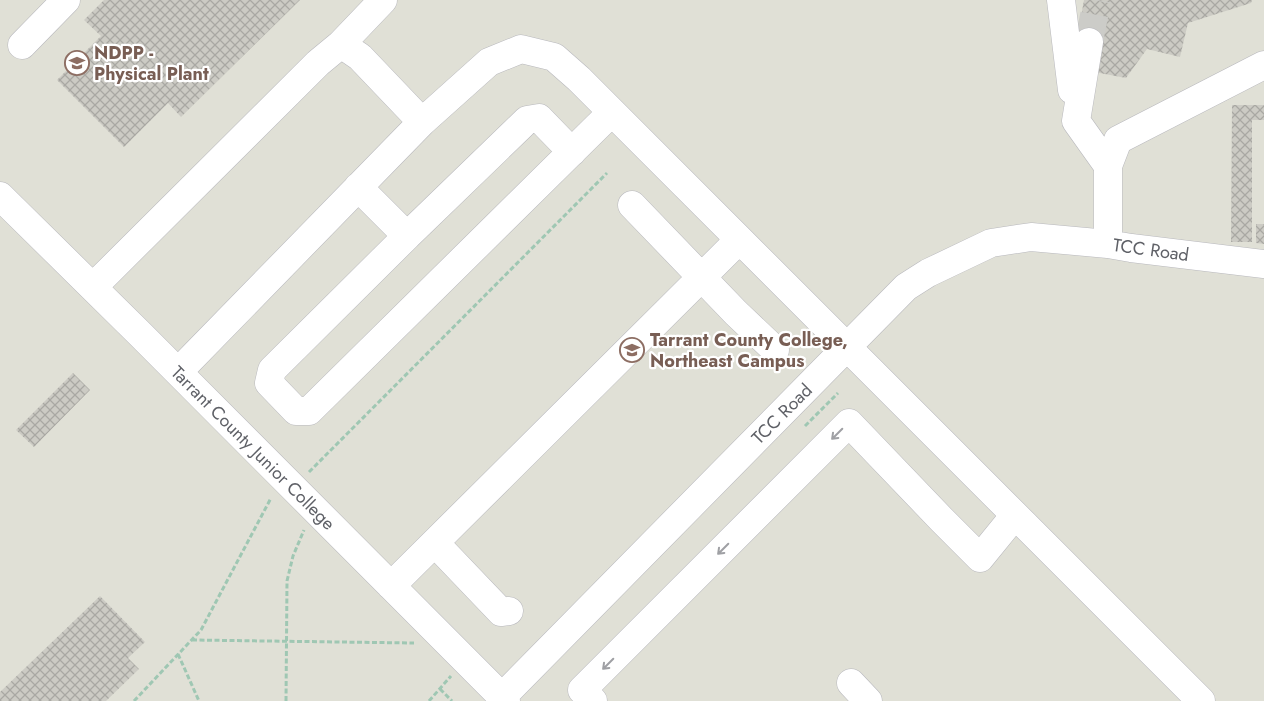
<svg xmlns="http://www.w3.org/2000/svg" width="1264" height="701" font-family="Jost,sans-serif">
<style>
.education{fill:#e0e0d6}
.building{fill:url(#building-cross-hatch)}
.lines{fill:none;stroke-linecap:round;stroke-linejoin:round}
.minor-tunnel{stroke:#ccccc8;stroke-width:28;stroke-dasharray:28 14;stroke-linecap:butt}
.minor-casing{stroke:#b8b8bd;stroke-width:29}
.path{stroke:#9fc7b3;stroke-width:3;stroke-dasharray:5 2.5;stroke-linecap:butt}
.minor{stroke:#fff;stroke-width:28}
.oneway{stroke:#9fa0a4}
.labels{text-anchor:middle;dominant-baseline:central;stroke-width:4.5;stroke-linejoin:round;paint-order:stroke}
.education-label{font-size:18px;font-weight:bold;fill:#785e54;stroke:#fff;text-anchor:start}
.street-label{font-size:18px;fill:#5f6167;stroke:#fff}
</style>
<defs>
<pattern id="building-cross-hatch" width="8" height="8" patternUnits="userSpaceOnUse" patternTransform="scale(1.25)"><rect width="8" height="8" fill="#cccbc4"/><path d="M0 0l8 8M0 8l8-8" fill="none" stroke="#a9a8a3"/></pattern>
</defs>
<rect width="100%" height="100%" fill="#f0f0e8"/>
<path class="education" d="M 0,0 L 1264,0 L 1264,701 L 0,701 Z"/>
<path class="building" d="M 104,0 L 300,0 L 181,117 L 168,103 L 124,147 L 57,80 L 101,36 L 84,20 Z
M 1084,0 L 1252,0 L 1251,3 L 1188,23 L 1180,57 L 1147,49 L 1126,78 L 1089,71 L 1077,39 Z
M 1232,105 L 1264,105 L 1264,120 L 1252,120 L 1252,242 L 1231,242 Z
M 1256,224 L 1264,224 L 1264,244 L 1256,243 Z
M 73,373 L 90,390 L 34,447 L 16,430 Z
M 100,596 L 145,642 L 128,658 L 139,669 L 106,701 L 0,701 L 0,692 Z"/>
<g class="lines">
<path class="minor-tunnel" d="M 1089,42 L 1097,0"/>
<defs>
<path id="minor" d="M 1061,0 L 1072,90
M 1089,42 L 1076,121 L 1108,166
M 341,44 L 383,0
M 22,45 L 66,0
M 358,187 L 407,236 L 272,370 L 269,383 L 296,411 L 309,411 L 612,112
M 0,196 L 140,334 L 506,701
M 632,205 L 736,313 L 775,350
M 407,236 L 527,120 L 539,118 L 572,152
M 1108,244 L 1108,166 L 1118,140 L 1264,65
M 93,287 L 318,63 L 341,44 L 360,57 L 422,122
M 178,372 L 422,122 L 489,62 L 521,49 L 554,57 L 579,79 L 1201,701
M 435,543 L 501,612 L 509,611
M 391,586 L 739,240
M 851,683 L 868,701
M 502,697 L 906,287 L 928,273 L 991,243 L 1031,237 L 1108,244 L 1131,248 L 1264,264
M 593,701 L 582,690 L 849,423 L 942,520 L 980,558 L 1015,515"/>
</defs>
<use href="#minor" class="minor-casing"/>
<path class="path" d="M 805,426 L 838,393
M 309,472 L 607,173
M 192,640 L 414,643
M 178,654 L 199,701
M 440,689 L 452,701
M 134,701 L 201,630 L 271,498
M 286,701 L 287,581 L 293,556 L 304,530
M 429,701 L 451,676"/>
<use href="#minor" class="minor"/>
</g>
<defs><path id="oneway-shaft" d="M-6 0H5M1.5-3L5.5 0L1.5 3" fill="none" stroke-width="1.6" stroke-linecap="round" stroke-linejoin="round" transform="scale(1.25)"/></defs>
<g class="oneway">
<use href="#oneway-shaft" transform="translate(837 434) rotate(135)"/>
<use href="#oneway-shaft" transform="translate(723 549) rotate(135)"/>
<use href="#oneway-shaft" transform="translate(608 664) rotate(135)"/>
</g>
<defs>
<symbol id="university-ring" viewBox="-11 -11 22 22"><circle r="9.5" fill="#fff" stroke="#8d6e63" stroke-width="1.5"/><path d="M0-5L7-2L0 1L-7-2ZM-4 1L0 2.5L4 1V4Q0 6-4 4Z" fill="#8d6e63"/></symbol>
</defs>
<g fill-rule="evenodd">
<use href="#university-ring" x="63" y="49" width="28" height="28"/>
<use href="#university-ring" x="618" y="336" width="28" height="28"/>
</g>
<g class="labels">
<g class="education-label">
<text x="94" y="53">NDPP -<tspan x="94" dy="21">Physical Plant</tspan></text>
<text x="650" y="340">Tarrant County College,<tspan x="650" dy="21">Northeast Campus</tspan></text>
</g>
<g class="street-label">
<text transform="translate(1151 250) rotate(8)">TCC Road</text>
<text transform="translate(782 414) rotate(-45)">TCC Road</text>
<text transform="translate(253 448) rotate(45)">Tarrant County Junior College</text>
</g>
</g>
</svg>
